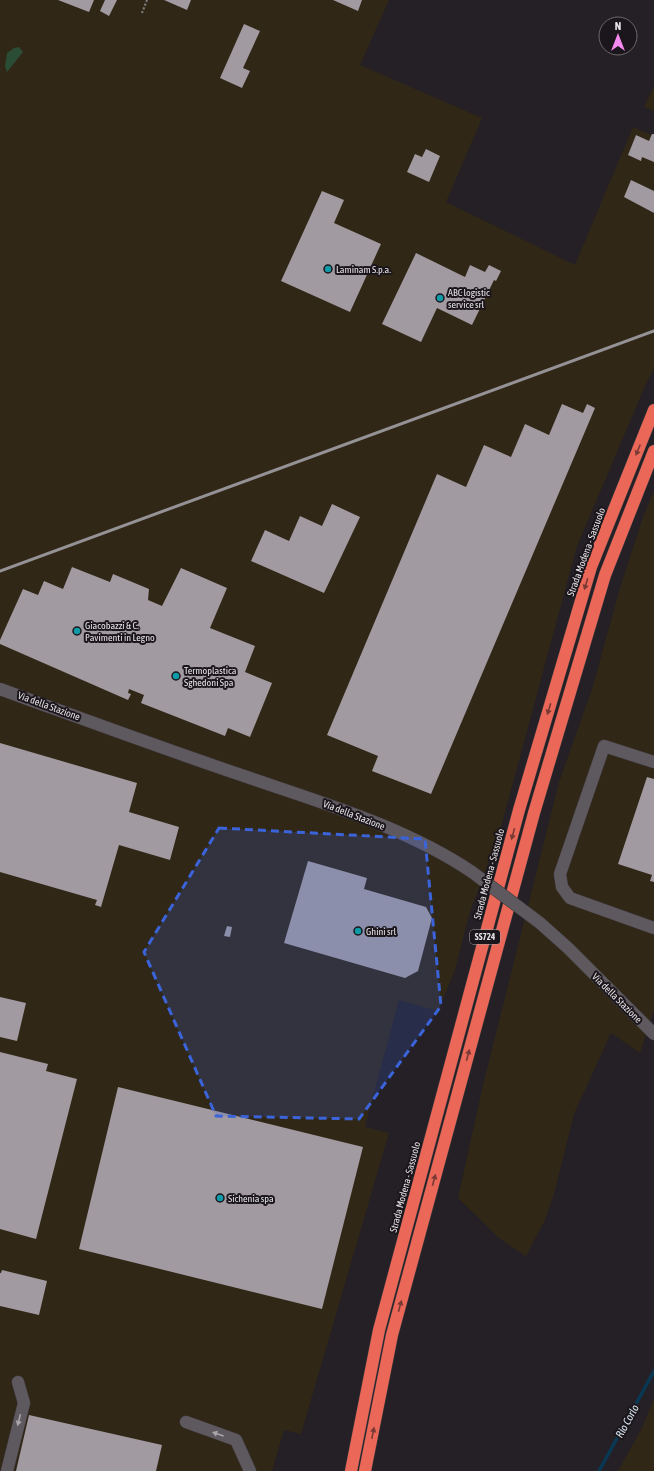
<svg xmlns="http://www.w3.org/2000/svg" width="654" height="1471" font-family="'Asap Condensed',sans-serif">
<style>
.industrial{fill:#302717}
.green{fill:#2b4d35}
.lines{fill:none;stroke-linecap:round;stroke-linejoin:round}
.stream{stroke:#0a3853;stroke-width:3.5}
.building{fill:#a19aa1}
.minor-casing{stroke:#423d42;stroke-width:13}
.highway-casing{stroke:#423d42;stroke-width:13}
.path{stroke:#838084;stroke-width:2;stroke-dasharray:2 2;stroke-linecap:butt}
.minor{stroke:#5e585f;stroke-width:12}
.highway{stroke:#eb6757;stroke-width:12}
.rail{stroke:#959296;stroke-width:3}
.minor-bridge-casing{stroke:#423d42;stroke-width:13;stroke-linecap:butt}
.minor-bridge{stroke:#5e585f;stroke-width:12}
.oneway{fill:#793a36}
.oneway2{fill:#a8a4a9}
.marked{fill:#3b64da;fill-opacity:0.2;stroke:#3b64da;stroke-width:3;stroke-dasharray:8 5;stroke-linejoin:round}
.culture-dot{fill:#0f9aa8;stroke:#1b161b;stroke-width:1.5}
.labels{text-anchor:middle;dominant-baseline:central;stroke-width:4;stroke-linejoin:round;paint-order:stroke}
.shield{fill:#1b161b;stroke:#a8a5a8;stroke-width:1}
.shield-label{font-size:9px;font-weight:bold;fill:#e5e2e5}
.poi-label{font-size:10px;fill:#e5e2e5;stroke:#1b161b;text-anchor:start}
.street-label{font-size:10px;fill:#e5e2e5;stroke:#1b161b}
.water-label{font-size:11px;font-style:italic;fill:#d8e7f2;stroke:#1b161b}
</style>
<rect width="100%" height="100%" fill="#242025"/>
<path class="industrial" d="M 0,0 L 389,0 L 360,65 L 482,118 L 446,202 L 575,265 L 633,127 L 654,136 L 654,369 L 646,384 L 577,546 L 500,831 L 469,915 L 455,970 L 438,1011 L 399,1000 L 365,1127 L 389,1133 L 301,1434 L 284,1430 L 272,1471 L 0,1471 Z
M 654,86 L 654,111 L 644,107 Z
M 654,491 L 654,1010 L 640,1053 L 611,1033 L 574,1114 L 554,1194 L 545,1220 L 526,1256 L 499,1238 L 458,1198 L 483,1085 L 559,782 L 592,689 L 620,588 L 643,517 Z
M 654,1398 L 654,1471 L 618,1471 L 642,1428 Z"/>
<path class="green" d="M 19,47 L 23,52 L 7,72 L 5,66 L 7,53 L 14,48 Z"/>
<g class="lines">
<path class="stream" d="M 599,1471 L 654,1371"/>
</g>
<path class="building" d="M 58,0 L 94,0 L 89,12 Z
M 105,0 L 117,0 L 109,16 L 100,11 Z
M 164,0 L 191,0 L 187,10 Z
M 333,0 L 362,0 L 358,11 Z
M 244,24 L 260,31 L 243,68 L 250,71 L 242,88 L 220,78 Z
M 652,134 L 654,134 L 654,162 L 642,157 L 641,161 L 628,155 L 636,135 L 649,141 Z
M 426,149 L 440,156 L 429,182 L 407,172 L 415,154 L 422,157 Z
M 631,180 L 654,191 L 654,213 L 624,197 Z
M 322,191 L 344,200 L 334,223 L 381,244 L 350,312 L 281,281 Z
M 416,253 L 465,277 L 470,265 L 485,272 L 489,265 L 501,271 L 496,281 L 494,280 L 472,325 L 437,308 L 421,342 L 382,324 Z
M 562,404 L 583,413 L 587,404 L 595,408 L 431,794 L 372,771 L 378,756 L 327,735 L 437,474 L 466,487 L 484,445 L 511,457 L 525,424 L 549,435 Z
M 332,504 L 360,517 L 324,593 L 251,561 L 265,530 L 289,541 L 300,516 L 322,526 Z
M 72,567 L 110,582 L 113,574 L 149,589 L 148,600 L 162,606 L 181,568 L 227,588 L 210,628 L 255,646 L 245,672 L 272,683 L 250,737 L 228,728 L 225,736 L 141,703 L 144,695 L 129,689 L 128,693 L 131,694 L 128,700 L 0,644 L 0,640 L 23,589 L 38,595 L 44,581 L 63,589 Z
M 0,743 L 137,783 L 129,812 L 179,827 L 170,860 L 119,845 L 101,907 L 95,905 L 97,900 L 0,872 Z
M 647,777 L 654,779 L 654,882 L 650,881 L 652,875 L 618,864 Z
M 308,861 L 367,878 L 364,889 L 426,907 L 432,918 L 418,971 L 405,978 L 284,943 Z
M 227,926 L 232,927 L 230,937 L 224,936 Z
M 0,997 L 26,1003 L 17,1041 L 0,1037 Z
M 0,1052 L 48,1064 L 46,1071 L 77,1079 L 36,1239 L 0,1229 Z
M 118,1087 L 363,1147 L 322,1309 L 79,1249 Z
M 2,1270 L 47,1281 L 39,1315 L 0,1306 L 0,1273 L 1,1273 Z
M 29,1415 L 162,1445 L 156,1471 L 16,1471 Z"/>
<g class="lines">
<defs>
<path id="minor" d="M 0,689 C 83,719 166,750 250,778 C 325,804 405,827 472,872
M 654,762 L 604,746 L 560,874 L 562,887 L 570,898 L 654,928
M 540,923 L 568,948 L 654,1034
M 186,1422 L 236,1440 L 250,1471
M 7,1471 L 24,1403 L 18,1382"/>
<path id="highway" d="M 351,1471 L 379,1330 L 519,810 L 591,567 L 654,410
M 365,1471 L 392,1335 L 534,813 L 605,575 L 654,451"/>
</defs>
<use href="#minor" class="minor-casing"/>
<use href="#highway" class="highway-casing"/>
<path class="path" d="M 142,13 L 147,0"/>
<use href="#minor" class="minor"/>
<use href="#highway" class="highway"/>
<path class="rail" d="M 0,571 L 654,331"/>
<defs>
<path id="minor-bridge" d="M 472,872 L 540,923"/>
</defs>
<use href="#minor-bridge" class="minor-bridge-casing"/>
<use href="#minor-bridge" class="minor-bridge"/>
</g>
<defs><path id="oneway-solid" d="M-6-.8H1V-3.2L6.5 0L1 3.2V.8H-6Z"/></defs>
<g class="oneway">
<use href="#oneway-solid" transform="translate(638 450) rotate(112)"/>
<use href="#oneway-solid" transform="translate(586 584) rotate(107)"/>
<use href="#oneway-solid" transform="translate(549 709) rotate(107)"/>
<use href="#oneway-solid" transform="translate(513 834) rotate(105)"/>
<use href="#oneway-solid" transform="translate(468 1055) rotate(-75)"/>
<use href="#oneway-solid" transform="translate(434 1180) rotate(-75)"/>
<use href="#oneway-solid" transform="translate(400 1306) rotate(-75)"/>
<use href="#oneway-solid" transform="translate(373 1433) rotate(-79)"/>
</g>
<g class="oneway2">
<use href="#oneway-solid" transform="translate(19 1420) rotate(104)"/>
<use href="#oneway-solid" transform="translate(218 1434) rotate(-161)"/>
</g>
<path class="marked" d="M 219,828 L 425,839 L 441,1006 L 359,1119 L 216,1116 L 144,952 Z"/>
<g class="culture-dot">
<circle cx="328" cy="269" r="4"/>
<circle cx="440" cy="298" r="4"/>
<circle cx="77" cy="631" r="4"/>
<circle cx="176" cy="676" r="4"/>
<circle cx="358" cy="931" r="4"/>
<circle cx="220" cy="1198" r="4"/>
</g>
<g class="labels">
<rect class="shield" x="470" y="930" width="30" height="14" rx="3"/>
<g class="shield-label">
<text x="485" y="937">SS724</text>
</g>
<g class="poi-label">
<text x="336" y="269">Laminam S.p.a.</text>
<text x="448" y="292">ABC logistic<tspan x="448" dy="12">service srl</tspan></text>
<text x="85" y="625">Giacobazzi &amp; C.<tspan x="85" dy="12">Pavimenti in Legno</tspan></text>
<text x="184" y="670">Termoplastica<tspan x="184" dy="12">Sghedoni Spa</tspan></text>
<text x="366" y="931">Ghini srl</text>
<text x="228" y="1198">Sichenia spa</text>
</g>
<g class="street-label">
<text transform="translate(586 552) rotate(-70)">Strada Modena - Sassuolo</text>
<text transform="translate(49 706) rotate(20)">Via della Stazione</text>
<text transform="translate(354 815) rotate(21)">Via della Stazione</text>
<text transform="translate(489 874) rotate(-75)">Strada Modena - Sassuolo</text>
<text transform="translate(617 998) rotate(45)">Via della Stazione</text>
<text transform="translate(405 1187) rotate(-75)">Strada Modena - Sassuolo</text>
</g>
<g class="water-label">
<text transform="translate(627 1421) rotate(-61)">Rio Corlo</text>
</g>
</g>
<g transform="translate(618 36)"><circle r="19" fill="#1b161b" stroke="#6c686c"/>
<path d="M0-3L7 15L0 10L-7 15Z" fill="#f489f0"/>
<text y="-6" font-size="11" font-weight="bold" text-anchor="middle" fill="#e5e2e5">N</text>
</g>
</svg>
